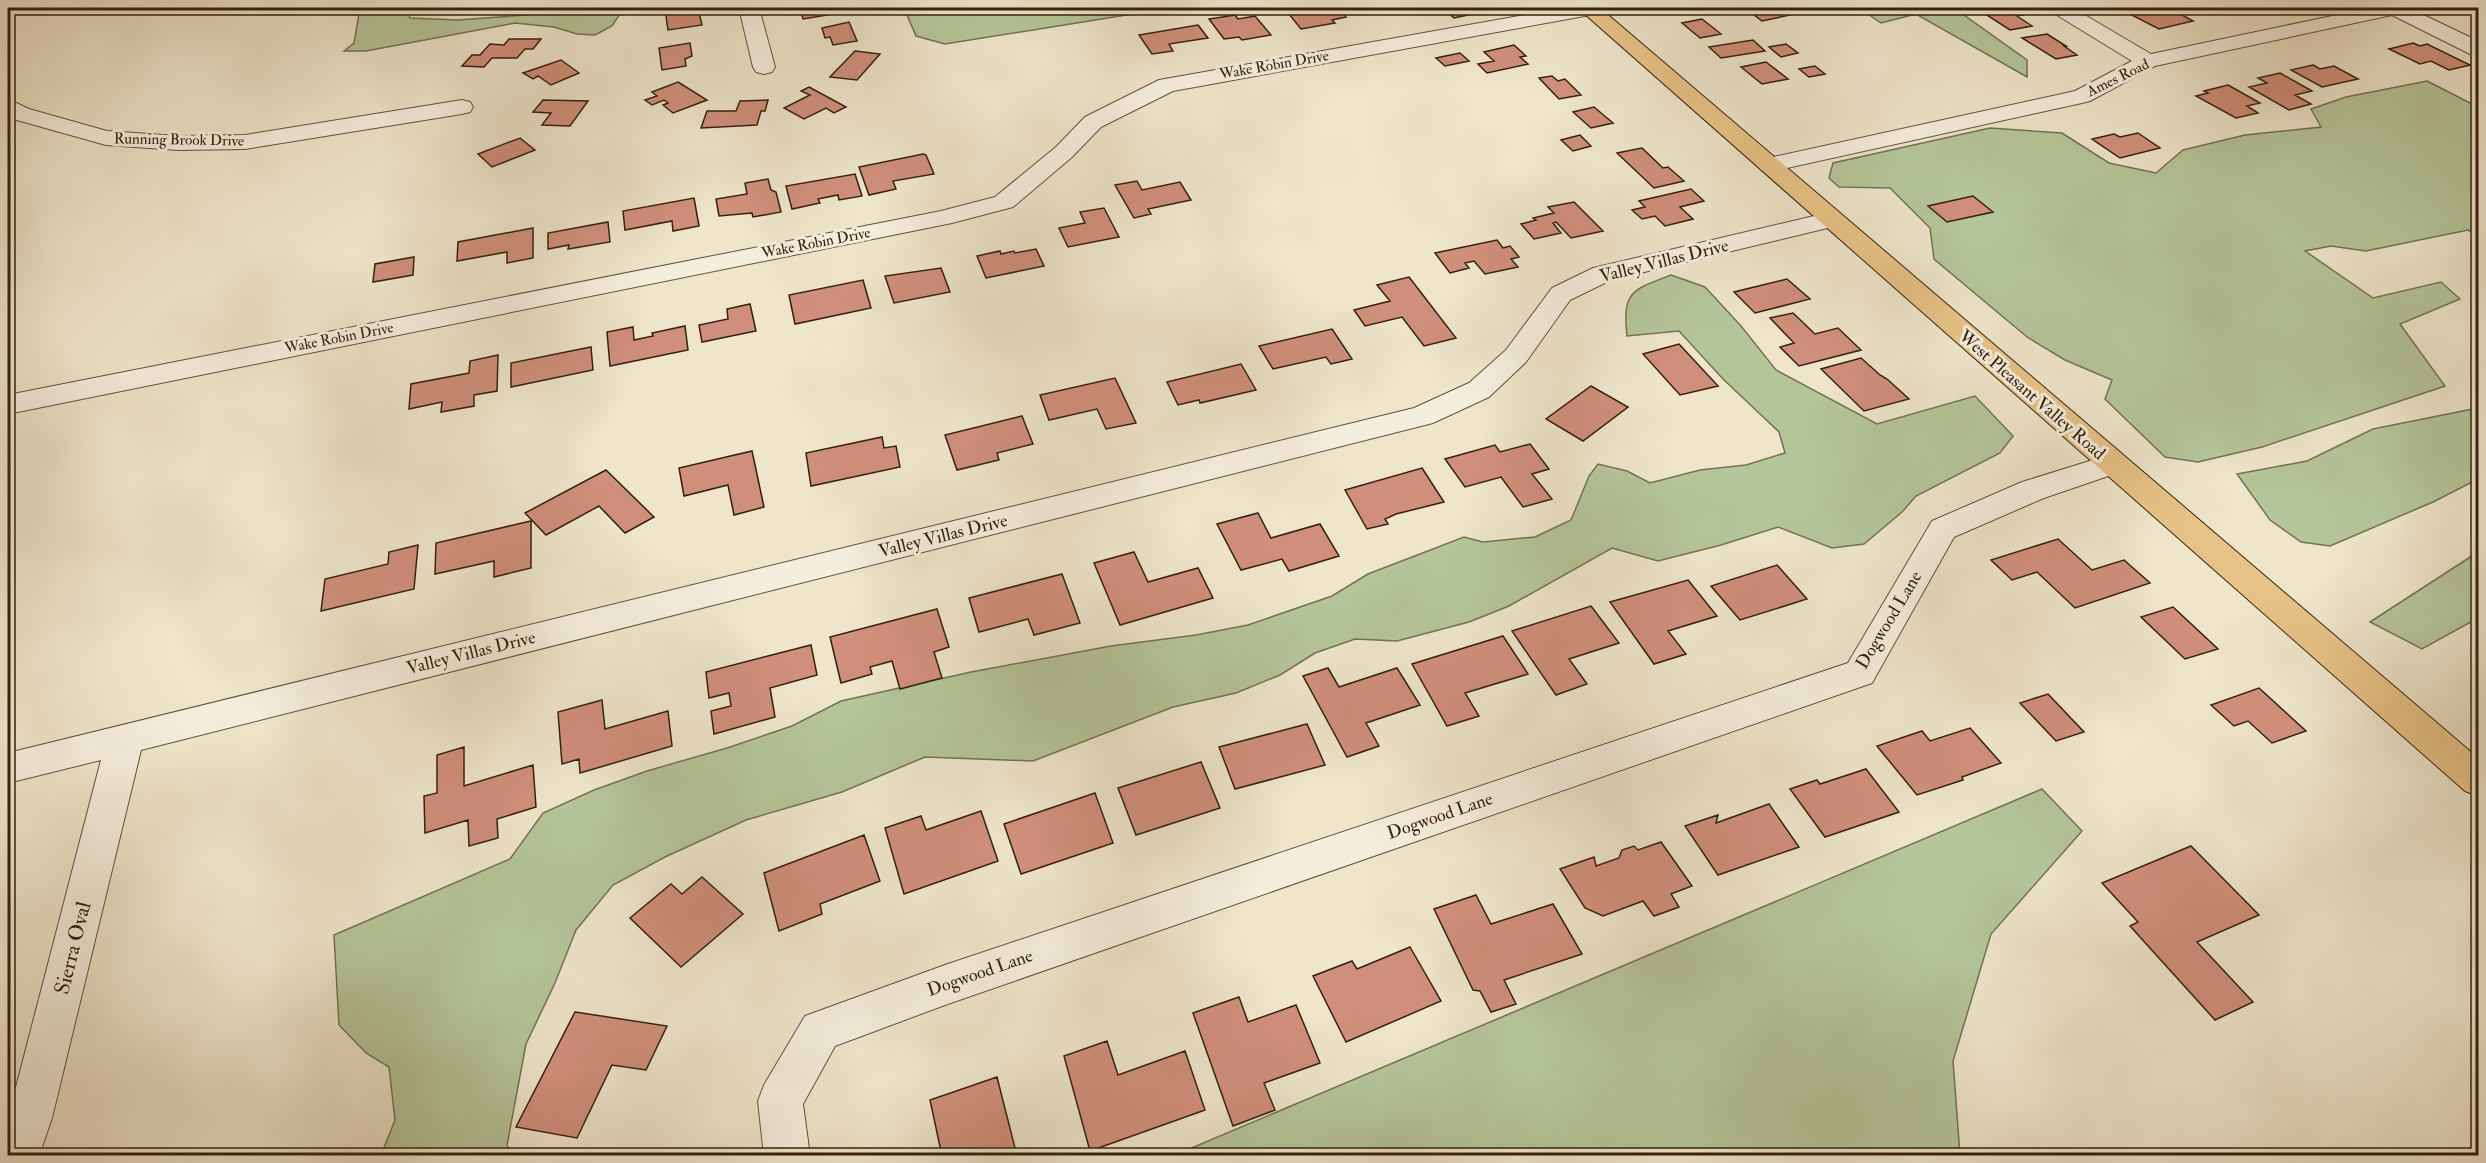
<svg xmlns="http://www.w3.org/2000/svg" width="2486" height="1163" font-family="'IM FELL Double Pica',serif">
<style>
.green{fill:#b5c59a;stroke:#747253;stroke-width:1.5}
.building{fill:#d08f7c;stroke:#34200c;stroke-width:1.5}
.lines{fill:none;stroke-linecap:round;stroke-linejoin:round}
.minor-casing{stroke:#62513c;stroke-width:2}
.major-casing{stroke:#34200c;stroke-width:2}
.minor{fill:#f4eedd;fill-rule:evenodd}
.major{fill:#e7c286;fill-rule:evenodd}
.labels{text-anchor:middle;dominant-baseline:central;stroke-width:6;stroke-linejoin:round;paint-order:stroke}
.far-street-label{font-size:15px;fill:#34200c;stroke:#f4eedd}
.street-label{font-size:18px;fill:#34200c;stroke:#f4eedd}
.near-street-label{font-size:21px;fill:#34200c;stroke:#f4eedd}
</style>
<rect width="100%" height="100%" fill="#eee5cb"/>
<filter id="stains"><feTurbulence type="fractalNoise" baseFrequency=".00333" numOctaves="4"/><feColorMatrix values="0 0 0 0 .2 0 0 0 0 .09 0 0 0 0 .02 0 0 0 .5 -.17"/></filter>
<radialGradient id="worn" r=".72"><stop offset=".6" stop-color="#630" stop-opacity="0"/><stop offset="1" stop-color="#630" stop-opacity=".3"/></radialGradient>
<path class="green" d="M 360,8 L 406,8 L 410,18 L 457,20 L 526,15 L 547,8 L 624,8 L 612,26 L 595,35 L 577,34 L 554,27 L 515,23 L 366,51 L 344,51 L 354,43 Z
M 904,8 L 1170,8 L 945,44 L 916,36 Z
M 1859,8 L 1954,8 L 2027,60 L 2027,77 L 1916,14 L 1881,23 Z
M 2427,81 L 2478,107 L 2478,235 L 2468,230 L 2366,251 L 2331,246 L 2305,251 L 2373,298 L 2441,282 L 2460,299 L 2400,324 L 2445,386 L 2262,447 L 2198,462 L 2165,457 L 2105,399 L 2112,380 L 2065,360 L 2027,337 L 1934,259 L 1930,228 L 1890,188 L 1839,187 L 1829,178 L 1833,163 L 1990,128 L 2062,133 L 2109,163 L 2156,173 L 2183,150 L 2245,135 L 2321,127 L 2311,109 L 2346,97 Z
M 1671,275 L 1705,287 L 1741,326 L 1776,370 L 1877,424 L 1975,396 L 2013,436 L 2000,453 L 1916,496 L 1902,512 L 1864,544 L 1832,548 L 1778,527 L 1721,545 L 1658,561 L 1612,548 L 1509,606 L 1469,622 L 1397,641 L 1355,639 L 1315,653 L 1280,675 L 1236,693 L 1173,707 L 1033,761 L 925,757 L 842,792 L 746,820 L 665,857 L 613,885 L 576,930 L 555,983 L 526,1044 L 507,1145 L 512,1155 L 381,1155 L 395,1120 L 389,1067 L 366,1053 L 339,1025 L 334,935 L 510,859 L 543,813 L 594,790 L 647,771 L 727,748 L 792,726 L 841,701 L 971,672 L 1111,646 L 1196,635 L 1248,625 L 1332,596 L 1368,574 L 1464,537 L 1483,542 L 1535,537 L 1571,520 L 1589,476 L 1598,464 L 1627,471 L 1650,483 L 1700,470 L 1746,465 L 1785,453 L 1779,432 L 1723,379 L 1679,331 L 1627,336 C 1622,290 1633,290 1671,275 Z
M 2478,408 L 2478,479 L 2433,502 L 2330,546 L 2301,542 L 2270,520 L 2237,474 L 2307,461 L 2373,429 Z
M 2478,552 L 2478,618 L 2422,649 L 2370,622 Z
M 2042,789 L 2082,831 L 1991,934 L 1953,1061 L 1960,1155 L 1175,1155 Z"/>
<path class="building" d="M 665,8 L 696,8 L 693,9 L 694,13 L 699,13 L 702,25 L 668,30 Z
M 800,8 L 828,8 L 826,8 L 828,15 L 803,19 Z
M 1289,8 L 1338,8 L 1346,17 L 1332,20 L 1335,23 L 1301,29 L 1289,14 L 1294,13 Z
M 1452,8 L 1477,8 L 1482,12 L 1454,18 L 1445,10 Z
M 1745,8 L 1770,8 L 1777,12 L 1784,11 L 1790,15 L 1762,21 Z
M 1992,8 L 2009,8 L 2022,15 L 2017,16 L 2032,26 L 2010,30 L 1979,10 Z
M 2128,8 L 2154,8 L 2162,12 L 2173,10 L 2193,21 L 2159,29 L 2120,9 Z
M 1235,15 L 1238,19 L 1255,16 L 1271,35 L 1242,40 L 1239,37 L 1224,39 L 1209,19 Z
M 1702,19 L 1721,34 L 1700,38 L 1682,23 Z
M 849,22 L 857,41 L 833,45 L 830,37 L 825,38 L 822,28 Z
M 1198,25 L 1208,38 L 1169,44 L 1173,51 L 1152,54 L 1139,35 Z
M 2047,34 L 2066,46 L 2064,46 L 2077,55 L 2056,59 L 2022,38 Z
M 509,39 L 541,39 L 533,49 L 525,49 L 517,58 L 492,58 L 484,67 L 462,66 L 472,55 L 480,55 L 490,44 L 504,45 Z
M 1753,40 L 1765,51 L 1721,58 L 1709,47 Z
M 690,43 L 692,56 L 685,59 L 686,66 L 662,70 L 659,48 Z
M 2413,43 L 2420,46 L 2427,44 L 2470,65 L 2449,70 L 2431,61 L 2420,64 L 2389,49 Z
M 1786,44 L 1798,53 L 1781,57 L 1769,47 Z
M 1514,45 L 1526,56 L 1520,57 L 1528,64 L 1487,73 L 1478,64 L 1494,61 L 1484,52 Z
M 855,51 L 880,54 L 857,80 L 830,77 Z
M 1460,53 L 1469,61 L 1445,66 L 1436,58 Z
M 561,60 L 579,73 L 551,85 L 538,76 L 533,79 L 523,73 Z
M 1766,62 L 1788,79 L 1762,84 L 1741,67 Z
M 2313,65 L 2320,69 L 2334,66 L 2358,79 L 2322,87 L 2291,70 Z
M 1815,66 L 1825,74 L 1809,77 L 1799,69 Z
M 2280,73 L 2312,91 L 2295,95 L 2311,104 L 2289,110 L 2249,87 L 2267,83 L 2258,78 Z
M 1552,76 L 1558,81 L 1565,79 L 1581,95 L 1559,99 L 1539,78 Z
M 678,82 L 707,100 L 673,113 L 663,105 L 668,103 L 664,100 L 652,105 L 645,100 L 657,96 L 652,92 Z
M 2228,85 L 2260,103 L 2247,106 L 2258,113 L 2236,118 L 2196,96 L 2208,93 L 2204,91 Z
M 809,87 L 846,107 L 834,113 L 826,108 L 804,119 L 784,108 L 810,95 L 801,91 Z
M 543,100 L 588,101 L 570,126 L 542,125 L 551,113 L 533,112 Z
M 768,100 L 765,111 L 761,111 L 757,125 L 701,128 L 707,111 L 736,111 L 740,101 Z
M 1594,107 L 1613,123 L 1591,128 L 1573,112 Z
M 2138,133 L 2160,148 L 2120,158 L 2092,139 L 2114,134 L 2120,137 Z
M 1580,135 L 1591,146 L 1573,151 L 1561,140 Z
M 520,138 L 535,150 L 492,167 L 478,154 Z
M 1642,148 L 1663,168 L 1668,167 L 1684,181 L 1654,188 L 1617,153 Z
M 923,154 L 926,155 L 934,174 L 893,181 L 896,189 L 869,195 L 859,167 Z
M 855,174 L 862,196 L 839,200 L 838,195 L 818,199 L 820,203 L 792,209 L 786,186 Z
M 768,179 L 771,190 L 776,192 L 781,212 L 753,217 L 752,213 L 719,216 L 716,199 L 747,194 L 745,183 Z
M 1137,181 L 1142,190 L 1180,182 L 1191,200 L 1148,209 L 1151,214 L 1134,218 L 1115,185 Z
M 1691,189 L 1704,201 L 1680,207 L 1693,219 L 1665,226 L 1655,216 L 1642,219 L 1632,210 L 1645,207 L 1639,201 Z
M 1973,196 L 1993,212 L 1947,222 L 1928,206 Z
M 694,198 L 699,226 L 673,231 L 672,221 L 625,230 L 623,211 Z
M 1574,202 L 1603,231 L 1571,238 L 1556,222 L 1553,223 L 1561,233 L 1534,239 L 1521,224 L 1536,220 L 1533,218 L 1554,213 L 1548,207 Z
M 1104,208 L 1119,237 L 1068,247 L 1059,228 L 1085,223 L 1080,212 Z
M 608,222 L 610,242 L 568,249 L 569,245 L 548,249 L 548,233 Z
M 533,228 L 533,258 L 507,263 L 507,252 L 457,261 L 458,242 Z
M 1497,240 L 1503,248 L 1510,246 L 1519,257 L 1511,259 L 1518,267 L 1485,274 L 1474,261 L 1465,263 L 1469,268 L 1450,273 L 1435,253 Z
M 1036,249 L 1044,266 L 986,278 L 977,256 L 1000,251 L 1001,254 L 1014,251 L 1015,253 Z
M 414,257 L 413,275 L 373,282 L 375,264 Z
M 941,268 L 950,292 L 894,303 L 885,276 Z
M 1409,277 L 1456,338 L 1424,346 L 1402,317 L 1365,326 L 1354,310 L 1390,301 L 1377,285 Z
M 1787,279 L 1810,299 L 1755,313 L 1734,292 Z
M 863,280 L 871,308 L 795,324 L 789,295 Z
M 750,304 L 756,331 L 702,342 L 699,325 L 728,319 L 727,309 Z
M 1793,313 L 1815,334 L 1838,328 L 1861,350 L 1799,366 L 1780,347 L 1794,343 L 1770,318 Z
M 685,326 L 688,350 L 610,366 L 607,332 L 633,327 L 634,340 L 653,336 L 652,333 Z
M 1332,329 L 1352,359 L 1331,364 L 1326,357 L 1273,369 L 1259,346 Z
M 1679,344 L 1718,386 L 1680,395 L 1643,354 Z
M 591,347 L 593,370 L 511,387 L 511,363 Z
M 498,355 L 497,391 L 474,395 L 474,406 L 441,412 L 442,402 L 409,409 L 411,384 L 469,373 L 470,361 Z
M 1861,358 L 1880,375 L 1887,379 L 1909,399 L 1864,411 L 1821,369 Z
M 1241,364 L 1256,390 L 1200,403 L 1199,400 L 1178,405 L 1167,382 Z
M 1115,378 L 1136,423 L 1106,429 L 1097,409 L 1049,420 L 1040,395 Z
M 1591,386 L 1628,407 L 1583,441 L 1546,419 Z
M 1022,416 L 1033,444 L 997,453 L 999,460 L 957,470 L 945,435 Z
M 882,437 L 884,448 L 896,446 L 900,467 L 811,486 L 806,453 Z
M 1530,444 L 1549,469 L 1532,474 L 1552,499 L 1523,507 L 1501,477 L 1465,487 L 1445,459 L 1495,445 L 1500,452 Z
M 752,451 L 764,507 L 734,515 L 728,485 L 684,496 L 679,468 Z
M 1422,468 L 1444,502 L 1396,514 L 1385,519 L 1388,524 L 1367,529 L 1345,490 Z
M 606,470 L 654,517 L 625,533 L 599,506 L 546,535 L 525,513 Z
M 1258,513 L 1271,538 L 1320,524 L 1339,556 L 1289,571 L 1282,559 L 1241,570 L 1217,524 Z
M 531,521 L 531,568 L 494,577 L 494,561 L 435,574 L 436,543 Z
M 2058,539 L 2092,570 L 2124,560 L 2150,583 L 2075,608 L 2037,572 L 2012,580 L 1991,560 Z
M 418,545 L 414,589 L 321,611 L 325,579 L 388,564 L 389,552 Z
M 1134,552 L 1148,582 L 1198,568 L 1213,598 L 1120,625 L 1094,563 Z
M 1777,565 L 1807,599 L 1740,620 L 1711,586 Z
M 1062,574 L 1080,623 L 1034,635 L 1028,619 L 979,632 L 969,598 Z
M 1688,580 L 1717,616 L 1668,631 L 1686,654 L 1654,664 L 1610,602 Z
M 1591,606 L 1619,643 L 1569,659 L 1587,684 L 1556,695 L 1512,631 Z
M 2173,607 L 2218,649 L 2185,659 L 2141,617 Z
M 937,609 L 949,647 L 934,652 L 942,678 L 900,689 L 892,661 L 870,667 L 872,674 L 841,683 L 830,637 Z
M 1503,636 L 1528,674 L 1465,693 L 1479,716 L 1447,726 L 1412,664 Z
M 811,645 L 817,675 L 770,688 L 775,717 L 714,734 L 711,711 L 731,706 L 729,693 L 709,698 L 706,672 Z
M 1328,668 L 1339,687 L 1397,668 L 1420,705 L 1366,723 L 1379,746 L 1347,757 L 1303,676 Z
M 2259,688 L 2306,731 L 2272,743 L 2248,721 L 2234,726 L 2211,705 Z
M 2048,694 L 2084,732 L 2056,741 L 2020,703 Z
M 602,700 L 605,729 L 668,711 L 672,746 L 580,773 L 579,759 L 562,764 L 558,712 Z
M 1307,724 L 1325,765 L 1235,789 L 1219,747 Z
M 1970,728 L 2001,763 L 1962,777 L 1963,780 L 1917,795 L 1877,746 L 1922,731 L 1930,741 Z
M 464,747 L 464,786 L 533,765 L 536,807 L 497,819 L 498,838 L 469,846 L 468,820 L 425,833 L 424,796 L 437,793 L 437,755 Z
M 1201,762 L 1220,808 L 1136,835 L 1118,788 Z
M 1866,769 L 1899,812 L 1825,837 L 1790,789 L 1817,780 L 1820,784 Z
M 1095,793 L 1113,843 L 1021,874 L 1004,824 Z
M 1769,804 L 1799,847 L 1718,875 L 1685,826 L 1718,815 L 1716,823 Z
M 981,811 L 998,861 L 904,894 L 885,828 L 921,816 L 926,830 Z
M 864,835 L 880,881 L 820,904 L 822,914 L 779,931 L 764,873 Z
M 1661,842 L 1692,886 L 1671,894 L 1679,907 L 1654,916 L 1643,901 L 1603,916 L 1585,908 L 1560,869 L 1594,857 L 1596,866 L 1619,858 L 1622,850 L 1634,846 L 1638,850 Z
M 2191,846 L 2259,915 L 2197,942 L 2253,1002 L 2215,1020 L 2130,926 L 2138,922 L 2102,883 Z
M 702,877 L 743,914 L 681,967 L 630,918 L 671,884 L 682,894 Z
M 1476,895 L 1491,924 L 1553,904 L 1582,954 L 1504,980 L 1516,1004 L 1491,1012 L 1480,991 L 1473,990 L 1434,909 Z
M 1410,947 L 1441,1001 L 1346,1042 L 1313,976 L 1352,961 L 1357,969 Z
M 1239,997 L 1248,1022 L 1296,1005 L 1320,1063 L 1264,1083 L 1275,1110 L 1233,1126 L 1193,1013 Z
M 575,1012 L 667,1026 L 646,1070 L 612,1065 L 577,1138 L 516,1127 Z
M 1107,1041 L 1118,1075 L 1185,1051 L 1205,1110 L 1090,1151 L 1064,1056 Z
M 997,1077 L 1017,1156 L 942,1156 L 930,1100 Z"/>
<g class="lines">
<defs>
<path id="minor" d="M 739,8 L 759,8 L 775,67 L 772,72 L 764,74 L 756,72 L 753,67 Z
M 1564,8 L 1600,9 L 1597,13 L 1590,15 L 1173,91 L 1101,127 L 1072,157 L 1013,207 L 952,223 L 8,414 L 8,395 L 941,211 L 995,197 L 1056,147 L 1085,117 L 1159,80 Z
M 2049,8 L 2073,8 L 2151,54 L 2370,8 L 2409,8 L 2478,41 L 2478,55 L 2470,54 L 2392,15 L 2155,66 L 2090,101 L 2082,103 L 1769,172 L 1761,170 L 1757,165 L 1761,160 L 1769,158 L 2075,91 L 2132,61 L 2052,12 Z
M 8,99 L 29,109 L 107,131 L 178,136 L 245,135 L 462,100 L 470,102 L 473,107 L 470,112 L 462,114 L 245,149 L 178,150 L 106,145 L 13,119 L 8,115 Z
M 1831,212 L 1840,215 L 1844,220 L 1840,225 L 1611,280 L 1570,300 L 1526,362 L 1489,397 L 1433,423 L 141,750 L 52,1118 L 39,1156 L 8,1156 L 8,1118 L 101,760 L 8,783 L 8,753 L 1414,408 L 1469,383 L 1506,350 L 1552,288 L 1593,268 Z
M 2112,454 L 2123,457 L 2127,464 L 2123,471 L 2044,498 L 1954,537 L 1872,683 L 945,1005 L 835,1046 L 803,1104 L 810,1156 L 764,1156 L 758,1101 L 764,1085 L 805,1016 L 945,965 L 1848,663 L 1932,521 L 2022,482 Z"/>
<path id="major" d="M 1578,8 L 1600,8 L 2478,758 L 2478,796 L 2465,791 Z"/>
</defs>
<use href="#minor" class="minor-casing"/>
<use href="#major" class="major-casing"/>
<use href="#minor" class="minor"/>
<use href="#major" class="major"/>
</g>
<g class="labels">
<g class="far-street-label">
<text transform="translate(1274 65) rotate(-10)">Wake Robin Drive</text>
<text transform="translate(2118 78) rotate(-26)">Ames Road</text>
<text transform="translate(179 140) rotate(1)">Running Brook Drive</text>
<text transform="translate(816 243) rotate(-11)">Wake Robin Drive</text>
<text transform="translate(339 338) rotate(-11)">Wake Robin Drive</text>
</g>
<g class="street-label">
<text transform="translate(1664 261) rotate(-14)">Valley Villas Drive</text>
<text transform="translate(2032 395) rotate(41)">West Pleasant Valley Road</text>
<text transform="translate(943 536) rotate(-14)">Valley Villas Drive</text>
<text transform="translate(1889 620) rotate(-59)">Dogwood Lane</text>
<text transform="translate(471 653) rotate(-14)">Valley Villas Drive</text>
<text transform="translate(1440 816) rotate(-19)">Dogwood Lane</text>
<text transform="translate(980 973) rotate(-19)">Dogwood Lane</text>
</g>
<g class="near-street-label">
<text transform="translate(73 948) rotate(-76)">Sierra Oval</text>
</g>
</g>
<rect width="2486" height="1163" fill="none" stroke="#eee5cb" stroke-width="30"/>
<rect x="9" y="9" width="2468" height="1145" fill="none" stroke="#34200c" stroke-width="3"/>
<rect x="15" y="15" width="2456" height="1133" fill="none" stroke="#34200c" stroke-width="1.5"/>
<rect width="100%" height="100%" filter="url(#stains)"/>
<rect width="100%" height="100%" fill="url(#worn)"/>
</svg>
